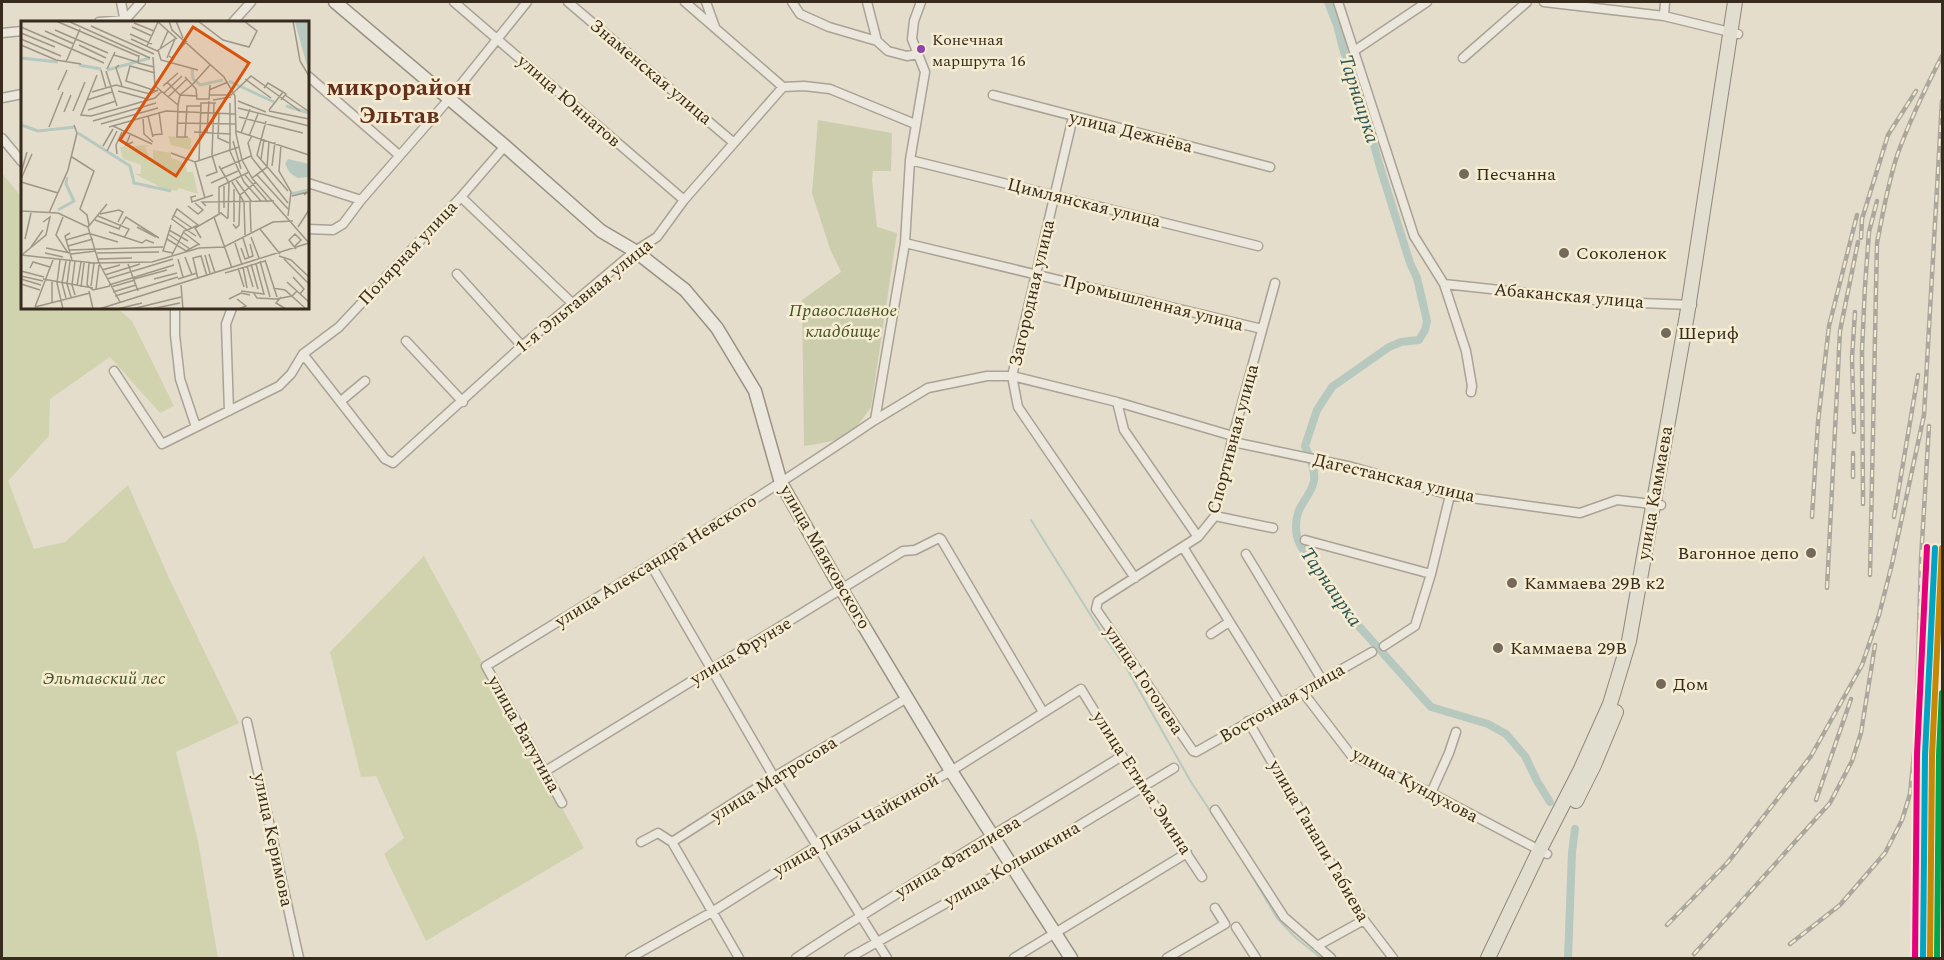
<svg xmlns="http://www.w3.org/2000/svg" width="1944" height="960" font-family="Spectral,serif">
<style>
.green{fill:#d1d3ae}
.cemetery{fill:#cccdad}
.lines{fill:none;stroke-linecap:round;stroke-linejoin:round}
.stream{stroke:#b7c9bf;stroke-width:2}
.canal{stroke:#b7c9bf;stroke-width:8}
.street-casing{stroke:#a9a295;stroke-width:11}
.secondary-casing{stroke:#989184;stroke-width:15}
.primary-casing{stroke:#8e877c;stroke-width:16}
.street{stroke:#ebe7dd;stroke-width:8}
.secondary{stroke:#ebe7dd;stroke-width:12}
.primary{stroke:#e2decf;stroke-width:14}
.rail-casing{stroke:#aba79d;stroke-width:4.5}
.rail{stroke:#f5ecd1;stroke-width:2;stroke-dasharray:7;stroke-linecap:butt}
.rail-1-casing{stroke:#f5ecd1;stroke-width:10}
.rail-2-casing{stroke:#f5ecd1;stroke-width:10}
.rail-3-casing{stroke:#f5ecd1;stroke-width:10}
.rail-4-casing{stroke:#f5ecd1;stroke-width:10}
.rail-1{stroke:#c78707;stroke-width:6}
.rail-2{stroke:#00a651;stroke-width:6}
.rail-3{stroke:#03a3c5;stroke-width:6}
.rail-4{stroke:#e5007d;stroke-width:6}
.bus-dot{fill:#8e44ad;stroke:#f5ecd1;stroke-width:2}
.poi-dot{fill:#74695a;stroke:#f5ecd1;stroke-width:2}
.labels{text-anchor:middle;dominant-baseline:central;stroke-width:5;stroke-linejoin:round;paint-order:stroke}
.bus-label{font-size:16px;fill:#372b1d;stroke:#f5ecd1;text-anchor:start}
.street-label{font-size:18px;fill:#372b1d;stroke:#f5ecd1}
.poi-label{font-size:18px;fill:#372b1d;stroke:#f5ecd1;text-anchor:start}
.park-label{font-size:18px;font-style:italic;fill:#455324;stroke:#f5ecd1}
.water-label{font-size:20px;font-style:italic;fill:#2c5656;stroke:#f5ecd1}
.district-label{font-size:24px;font-weight:bold;fill:#632f1d;stroke:#f5ecd1}
.inset-river{fill:none;stroke:#b7c9bf;stroke-width:3}
.inset-road{fill:none;stroke:#9f9686;stroke-width:1.5}
.view{fill:#d6540e;fill-opacity:0.15;stroke:#d6540e;stroke-width:3}
.inset-edge{fill:none;stroke:#372b1d;stroke-width:3}
</style>
<rect width="100%" height="100%" fill="#e4ddcc"/>
<path class="green" d="M 2,173 L 22,198 L 22,308 L 117,308 L 132,321 L 174,406 L 160,413 L 110,357 L 50,399 L 49,436 L 8,481 L 34,549 L 65,542 L 128,485 L 169,578 L 239,723 L 176,752 L 198,841 L 218,958 L 2,958 Z
M 424,556 L 584,848 L 426,941 L 384,854 L 404,838 L 376,776 L 361,777 L 330,652 Z"/>
<path class="cemetery" d="M 818,120 L 892,133 L 891,171 L 873,171 L 872,180 L 877,227 L 897,233 L 871,407 C 849,440 842,440 804,446 L 802,300 L 841,272 L 830,249 L 812,193 Z"/>
<g class="lines">
<path class="stream" d="M 1031,520 L 1105,638 L 1126,667 L 1191,782 L 1237,851
M 1240,856 L 1277,918 L 1295,937 L 1321,958"/>
<path class="canal" d="M 1328,2 L 1337,25 L 1344,52 L 1360,94 L 1380,167 L 1410,263 L 1417,278 L 1427,321 L 1425,330 L 1419,340 L 1401,342 L 1389,347 L 1332,387 L 1317,410 L 1305,446 C 1309,456 1316,470 1314,481 C 1310,499 1295,505 1296,528 C 1296,544 1306,553 1314,565 C 1322,579 1329,592 1339,604 L 1431,707 L 1488,724 L 1506,734 L 1525,756 L 1537,781 L 1550,802
M 1568,958 L 1572,852 L 1575,829"/>
<defs>
<path id="street" d="M 121,2 L 125,22
M 454,2 L 684,200
M 568,2 L 734,143
M 685,2 L 783,87 L 804,86 L 830,89 L 915,124
M 706,2 L 715,27
M 792,2 L 800,14 L 829,27 L 877,41 L 888,51 L 907,56 L 918,54
M 867,2 L 877,41
M 1338,2 L 1414,236 L 1444,284 L 1466,351 L 1472,386 L 1471,392
M 1544,2 L 1664,16 L 1738,34
M 1664,16 L 1665,2
M 99,22 L 125,20 L 141,2
M 233,22 L 251,2
M 2,33 L 22,31
M 1354,51 L 1427,2
M 1463,58 L 1527,2
M 308,76 L 399,155
M 993,95 L 1270,167
M 2,98 L 22,94
M 1073,117 L 1012,376 L 1018,407 L 1135,578
M 2,138 L 22,162
M 910,160 L 1258,246
M 308,183 L 361,200
M 461,197 L 572,303
M 308,229 L 333,230 L 343,224 L 361,200 L 450,98 L 527,2
M 905,243 L 1262,329
M 457,274 L 522,346
M 1275,283 L 1233,436 L 1215,516 L 1198,537 L 1098,601 L 1096,609 L 1193,751 L 1196,752 L 1372,652
M 1444,284 L 1614,302 L 1692,305
M 175,308 L 175,335 L 180,379 L 196,427
M 406,341 L 463,402
M 303,354 L 385,459 L 393,463 L 522,346 L 635,251 L 657,237 L 684,200 L 783,87
M 114,371 L 162,444 L 279,386 L 291,374 L 303,354 L 339,327 L 461,197 L 505,146
M 341,401 L 365,381
M 1117,402 L 1124,430 L 1198,537
M 229,411 L 226,324 L 232,308
M 875,420 L 928,388 L 987,376 L 1012,376 L 1117,402 L 1233,436
M 1233,442 L 1352,467 L 1450,495 L 1580,513 L 1617,500 L 1661,505
M 1215,516 L 1273,528
M 1305,540 L 1431,574
M 1183,547 L 1280,703
M 1246,554 L 1322,680
M 651,565 L 774,777 L 887,958
M 1211,634 L 1229,622
M 1384,646 L 1415,626 L 1431,574 L 1450,495
M 1302,691 L 1351,755 L 1431,793 L 1547,854
M 1248,721 L 1364,920 L 1393,958
M 247,722 L 299,958
M 544,772 L 903,551 L 915,550 L 939,538 L 941,539 L 1043,712
M 1431,793 L 1449,753 L 1456,732
M 562,803 L 486,666 C 617,585 748,506 875,420 L 905,243 L 910,160 L 925,72 L 912,39 L 914,21 L 921,2
M 1215,810 L 1284,917 L 1331,958
M 641,842 L 658,833 L 672,842 L 774,777 L 907,698
M 672,842 L 739,958
M 1236,927 L 1256,958
M 1317,946 L 1364,920
M 630,958 L 712,912 L 817,846 L 951,771 L 1081,689 L 1122,756 L 1202,877
M 796,958 C 902,888 1013,824 1122,756
M 849,958 L 1012,866 L 1174,768
M 1014,958 L 1187,853
M 1167,958 L 1225,924 L 1215,908"/>
<path id="secondary" d="M 335,2 L 505,146 L 601,231 L 635,251 L 685,290 L 717,328 L 755,391 L 781,483 L 842,590 L 951,771 L 1071,958"/>
<path id="primary" d="M 1576,801 L 1594,765 L 1616,712
M 1488,958 L 1539,851 L 1580,771 L 1610,704 L 1629,641 L 1687,315 L 1735,2"/>
</defs>
<use href="#street" class="street-casing"/>
<use href="#secondary" class="secondary-casing"/>
<use href="#primary" class="primary-casing"/>
<use href="#street" class="street"/>
<use href="#secondary" class="secondary"/>
<use href="#primary" class="primary"/>
<defs>
<path id="rail" d="M 1861,238 L 1862,219 L 1888,135 L 1916,91
M 1854,432 L 1852,358 L 1855,312
M 1853,477 L 1853,453
M 1863,504 L 1862,351 L 1865,286 L 1869,232 L 1877,201
M 1812,517 L 1818,422 L 1829,326 L 1857,215
M 1894,517 L 1918,375
M 1870,575 L 1877,243 C 1883,213 1888,182 1898,153 C 1910,120 1926,87 1942,56
M 1827,588 L 1840,331 L 1858,242
M 1816,800 L 1851,699
M 1667,925 L 1728,862 L 1811,756 L 1862,665 L 1879,615 L 1892,564 L 1924,415 L 1942,101
M 1790,944 L 1840,905 L 1885,853 L 1902,820 L 1910,794 L 1916,734 L 1921,559 L 1929,426
M 1694,954 L 1830,803 L 1852,761 L 1861,733 L 1875,645"/>
</defs>
<use href="#rail" class="rail-casing"/>
<use href="#rail" class="rail"/>
<defs>
<path id="rail-1" d="M 1930,958 L 1932,755 L 1942,548"/>
<path id="rail-2" d="M 1937,958 L 1939,755 L 1942,693"/>
<path id="rail-3" d="M 1923,958 L 1925,755 L 1935,548"/>
<path id="rail-4" d="M 1915,958 L 1917,754 L 1927,547"/>
</defs>
<use href="#rail-1" class="rail-1-casing"/>
<use href="#rail-2" class="rail-2-casing"/>
<use href="#rail-3" class="rail-3-casing"/>
<use href="#rail-4" class="rail-4-casing"/>
<use href="#rail-1" class="rail-1"/>
<use href="#rail-2" class="rail-2"/>
<use href="#rail-3" class="rail-3"/>
<use href="#rail-4" class="rail-4"/>
</g>
<circle class="bus-dot" cx="921" cy="49" r="5"/>
<g class="poi-dot">
<circle cx="1464" cy="174" r="6"/>
<circle cx="1564" cy="253" r="6"/>
<circle cx="1666" cy="333" r="6"/>
<circle cx="1811" cy="553" r="6"/>
<circle cx="1512" cy="583" r="6"/>
<circle cx="1498" cy="648" r="6"/>
<circle cx="1661" cy="684" r="6"/>
</g>
<g class="labels">
<g class="bus-label">
<text x="932" y="40">Конечная<tspan x="932" dy="21">маршрута 16</tspan></text>
</g>
<g class="street-label">
<text transform="translate(651 72) rotate(40)">Знаменская улица</text>
<text transform="translate(569 101) rotate(41)">улица Юннатов</text>
<text transform="translate(1131 132) rotate(14)">улица Дежнёва</text>
<text transform="translate(1084 203) rotate(14)">Цимлянская улица</text>
<text transform="translate(408 253) rotate(-47)">Полярная улица</text>
<text transform="translate(1032 293) rotate(-77)">Загородная улица</text>
<text transform="translate(584 296) rotate(-39)">1-я Эльтавная улица</text>
<text transform="translate(1569 296) rotate(5)">Абаканская улица</text>
<text transform="translate(1153 303) rotate(14)">Промышленная улица</text>
<text transform="translate(1233 439) rotate(-75)">Спортивная улица</text>
<text transform="translate(1394 478) rotate(13)">Дагестанская улица</text>
<text transform="translate(1655 493) rotate(-80)">улица Каммаева</text>
<text transform="translate(825 557) rotate(60)">улица Маяковского</text>
<text transform="translate(656 561) rotate(-32)">улица Александра Невского</text>
<text transform="translate(741 651) rotate(-31)">улица Фрунзе</text>
<text transform="translate(1144 680) rotate(56)">улица Гоголева</text>
<text transform="translate(1282 703) rotate(-30)">Восточная улица</text>
<text transform="translate(524 734) rotate(61)">улица Ватутина</text>
<text transform="translate(774 779) rotate(-32)">улица Матросова</text>
<text transform="translate(1142 783) rotate(57)">улица Етима Эмина</text>
<text transform="translate(1415 785) rotate(28)">улица Кундухова</text>
<text transform="translate(856 825) rotate(-30)">улица Лизы Чайкиной</text>
<text transform="translate(273 840) rotate(78)">улица Керимова</text>
<text transform="translate(1319 841) rotate(60)">улица Ганапи Габиева</text>
<text transform="translate(958 857) rotate(-31)">улица Фаталиева</text>
<text transform="translate(1012 864) rotate(-30)">улица Колышкина</text>
</g>
<g class="poi-label">
<text x="1476" y="174">Песчанна</text>
<text x="1576" y="253">Соколенок</text>
<text x="1678" y="333">Шериф</text>
<text x="1799" y="553" text-anchor="end">Вагонное депо</text>
<text x="1524" y="583">Каммаева 29В к2</text>
<text x="1510" y="648">Каммаева 29В</text>
<text x="1673" y="684">Дом</text>
</g>
<g class="park-label">
<text x="843" y="310">Православное<tspan x="843" dy="21">кладбище</tspan></text>
<text x="104" y="678">Эльтавский лес</text>
</g>
<g class="water-label">
<text transform="translate(1359 99) rotate(72)">Тарнаирка</text>
<text transform="translate(1331 587) rotate(55)">Тарнаирка</text>
</g>
<g class="district-label">
<text x="399" y="88">микрорайон<tspan x="399" dy="28">Эльтав</tspan></text>
</g>
</g>
<g transform="translate(21 21)">
<rect width="288" height="288" fill="#e4ddcc"/>
<path d="M 147,115 L 170,117 L 170,129 L 150,124 ZM 129,124 L 124,126 L 128,136 L 132,137 L 132,129 L 150,132 L 150,137 L 164,142 L 166,151 L 172,151 L 177,173 L 158,167 L 156,170 L 143,168 L 114,153 L 120,153 L 120,144 L 102,138 L 99,126 Z" fill="#d1d3ae"/>
<path d="M 288,0 L 288,52 L 274,1 ZM 267,138 L 288,143 L 288,156 L 277,157 L 269,152 L 264,143 Z" fill="#b7c9bf"/>
<path class="inset-river" d="M 0,37 L 37,41M 58,44 L 80,48M 171,48 L 172,58 L 179,64 L 202,59M 86,49 L 129,37M 208,60 L 253,81M 265,85 L 288,92M 0,104 L 17,110 L 54,106M 57,112 L 109,145 L 113,162 L 150,170M 270,173 L 288,169M 37,189 L 53,180 L 45,163 L 46,156"/>
<path class="inset-road" d="M 35,0 L 117,35M 47,0 L 129,37M 136,0 L 156,18M 148,0 L 151,9 L 203,56 L 214,75 L 215,113 L 221,139 L 231,157 L 288,222M 155,0 L 162,17M 177,0 L 202,19 L 228,26 L 236,10 L 223,0M 272,0 L 279,40 L 288,55M 113,2 L 133,10M 70,5 L 133,33M 0,6 L 83,42M 111,6 L 131,15M 34,9 L 87,32M 24,10 L 53,23M 0,12 L 34,26M 109,13 L 131,23M 0,18 L 40,35M 110,18 L 136,30 L 155,17M 0,24 L 35,39 L 60,43M 58,24 L 85,37M 126,25 L 137,1M 139,28 L 147,10M 137,29 L 140,39 L 177,49M 93,34 L 116,41M 118,34 L 117,42 L 133,46M 148,35 L 151,37 L 166,20M 132,36 L 134,65 L 157,84 L 156,116 L 167,116M 146,37 L 154,18M 45,41 L 59,8M 98,44 L 95,47 L 101,65M 86,48 L 94,31M 80,49 L 85,67M 85,50 L 96,85M 134,52 L 109,45 L 105,60 L 135,70M 76,54 L 60,94 L 70,95 L 103,86 L 134,77 L 141,70M 164,56 L 175,68 L 176,78 L 188,78 L 189,64M 224,58 L 250,77M 146,61 L 159,74 L 175,75M 171,64 L 189,44M 142,65 L 157,52M 243,67 L 247,62 L 262,71M 37,69 L 46,49M 188,69 L 207,61M 97,70 L 126,78M 71,71 L 95,64 L 129,73 L 137,69M 143,72 L 161,55M 188,74 L 210,74 L 230,55 L 279,90M 264,74 L 287,90M 147,76 L 166,58M 66,79 L 91,71M 192,79 L 210,76M 217,80 L 245,91M 157,84 L 159,74 L 171,64M 217,87 L 288,105M 67,89 L 95,80M 248,89 L 262,71 L 265,73 L 260,79M 52,90 L 64,61M 248,90 L 288,98M 43,91 L 50,74M 198,93 L 197,117 L 208,122M 127,95 L 132,116M 122,96 L 123,113 L 132,121M 218,96 L 282,112M 72,100 L 135,82M 245,100 L 236,134 L 267,170M 156,102 L 215,103M 80,103 L 137,87M 92,105 L 131,123M 28,106 L 42,71M 88,106 L 145,90 L 215,93M 215,110 L 288,134M 173,111 L 210,113M 186,112 L 188,80M 220,112 L 229,88M 109,114 L 105,124 L 112,121M 131,114 L 141,113 L 138,91M 228,115 L 237,93M 231,115 L 227,122 L 231,137 L 267,182M 164,116 L 166,85 L 180,85M 212,120 L 220,148M 260,124 L 258,150 L 270,171 L 267,195M 82,125 L 92,108M 208,128 L 223,161 L 240,180M 209,128 L 209,82M 86,130 L 96,110M 150,132 L 174,141 L 218,126M 96,133 L 95,124 L 101,111M 191,134 L 193,82M 51,136 L 73,150 L 59,188 L 66,194 L 68,204M 240,138 L 243,118M 178,139 L 180,82 L 195,82M 174,141 L 184,177M 198,145 L 208,162 L 207,197M 251,145 L 254,121M 200,148 L 230,135M 0,152 L 6,131M 224,154 L 247,181M 236,154 L 267,188M 185,155 L 196,151 L 191,134M 231,157 L 246,146 L 248,121M 0,158 L 11,133M 215,159 L 231,181M 0,161 L 37,172M 211,161 L 223,181 L 224,214M 190,162 L 217,150M 213,168 L 213,201M 175,175 L 170,176 L 171,181 L 192,174M 271,175 L 287,171 L 283,174M 229,181 L 230,211M 167,185 L 177,193 L 182,189 L 174,182M 185,185 L 181,181 L 253,180M 203,187 L 203,165M 0,190 L 37,192 L 67,206 L 78,242 L 99,281M 28,192 L 47,149 L 56,112 L 53,104M 198,192 L 198,166 L 228,151M 79,193 L 98,189 L 102,191 L 97,201M 152,194 L 171,207M 77,195 L 108,208 L 103,217M 42,196 L 35,214 L 47,232M 193,196 L 211,247M 74,199 L 98,208 L 100,203M 101,203 L 105,196 L 138,217M 212,203 L 215,207 L 218,204 L 219,174 L 235,161M 150,204 L 142,230 L 152,232M 67,206 L 86,183M 116,206 L 135,216M 277,206 L 288,189M 239,208 L 259,233M 148,209 L 167,220M 88,211 L 121,222 L 125,219 L 133,222M 162,211 L 179,224M 49,212 L 44,215 L 51,239M 70,213 L 97,221M 147,213 L 169,228M 230,216 L 238,237M 180,217 L 174,207 L 200,192 L 207,198M 222,217 L 228,237M 4,218 L 10,192M 146,218 L 165,230 L 178,223M 45,219 L 69,212M 214,222 L 221,244M 47,225 L 72,218M 274,225 L 280,219 L 274,213 L 268,219 L 275,228M 10,226 L 22,209M 25,227 L 49,232M 220,227 L 224,238 L 232,235 L 229,223M 48,229 L 142,226M 24,232 L 42,236M 76,232 L 138,231M 2,233 L 25,214 L 29,196 L 22,201M 50,233 L 75,230M 188,233 L 194,252M 0,234 L 73,242 L 131,241 L 178,227 L 203,226 L 252,201 L 272,200M 151,234 L 163,210 L 166,209 L 171,207 L 177,204 L 156,188 L 151,198 L 166,209 L 175,215M 184,234 L 189,252M 258,235 L 270,239 L 288,256M 164,236 L 171,254M 77,238 L 111,237M 157,238 L 162,256M 263,238 L 288,263M 39,239 L 36,262 L 42,288M 244,239 L 256,276M 45,240 L 41,262 L 45,277M 49,240 L 46,263 L 50,276M 54,240 L 51,264 L 54,274M 239,240 L 249,276M 68,242 L 66,264 L 72,269 L 89,265M 107,243 L 117,270M 230,243 L 237,268M 226,245 L 232,266M 222,246 L 226,267M 9,247 L 12,241 L 29,246M 217,247 L 223,266M 81,249 L 99,244M 0,250 L 23,256M 204,252 L 244,240M 84,254 L 119,243M 0,255 L 22,260M 272,256 L 283,268 L 279,273M 0,258 L 20,264M 22,258 L 72,267M 86,258 L 152,238M 113,258 L 146,249M 133,258 L 156,252M 157,258 L 176,252M 177,258 L 172,237 L 180,235 L 186,255M 266,261 L 288,281M 0,263 L 19,269M 88,264 L 153,244M 160,264 L 162,288M 56,265 L 60,241M 70,265 L 73,242M 60,266 L 63,242M 90,266 L 114,259M 252,267 L 264,269 L 284,287M 75,268 L 78,244M 68,270 L 72,288M 220,270 L 243,273 L 235,243M 92,271 L 115,264M 232,271 L 236,277 L 255,278 L 271,275 L 276,270M 94,275 L 157,256M 260,276 L 255,282 L 265,288M 208,278 L 220,272 L 229,274M 216,278 L 225,285 L 218,288M 31,281 L 31,260M 14,286 L 69,272M 14,286 L 32,239M 78,288 L 288,222M 96,288 L 121,282M 111,288 L 160,276M 130,288 L 159,282"/>
<path class="view" d="M 172,6 L 228,42 L 155,155 L 99,119 Z"/>
<rect width="288" height="288" class="inset-edge"/>
</g>
<rect width="1944" height="960" fill="none" stroke="#372b1d" stroke-width="6"/>
</svg>
